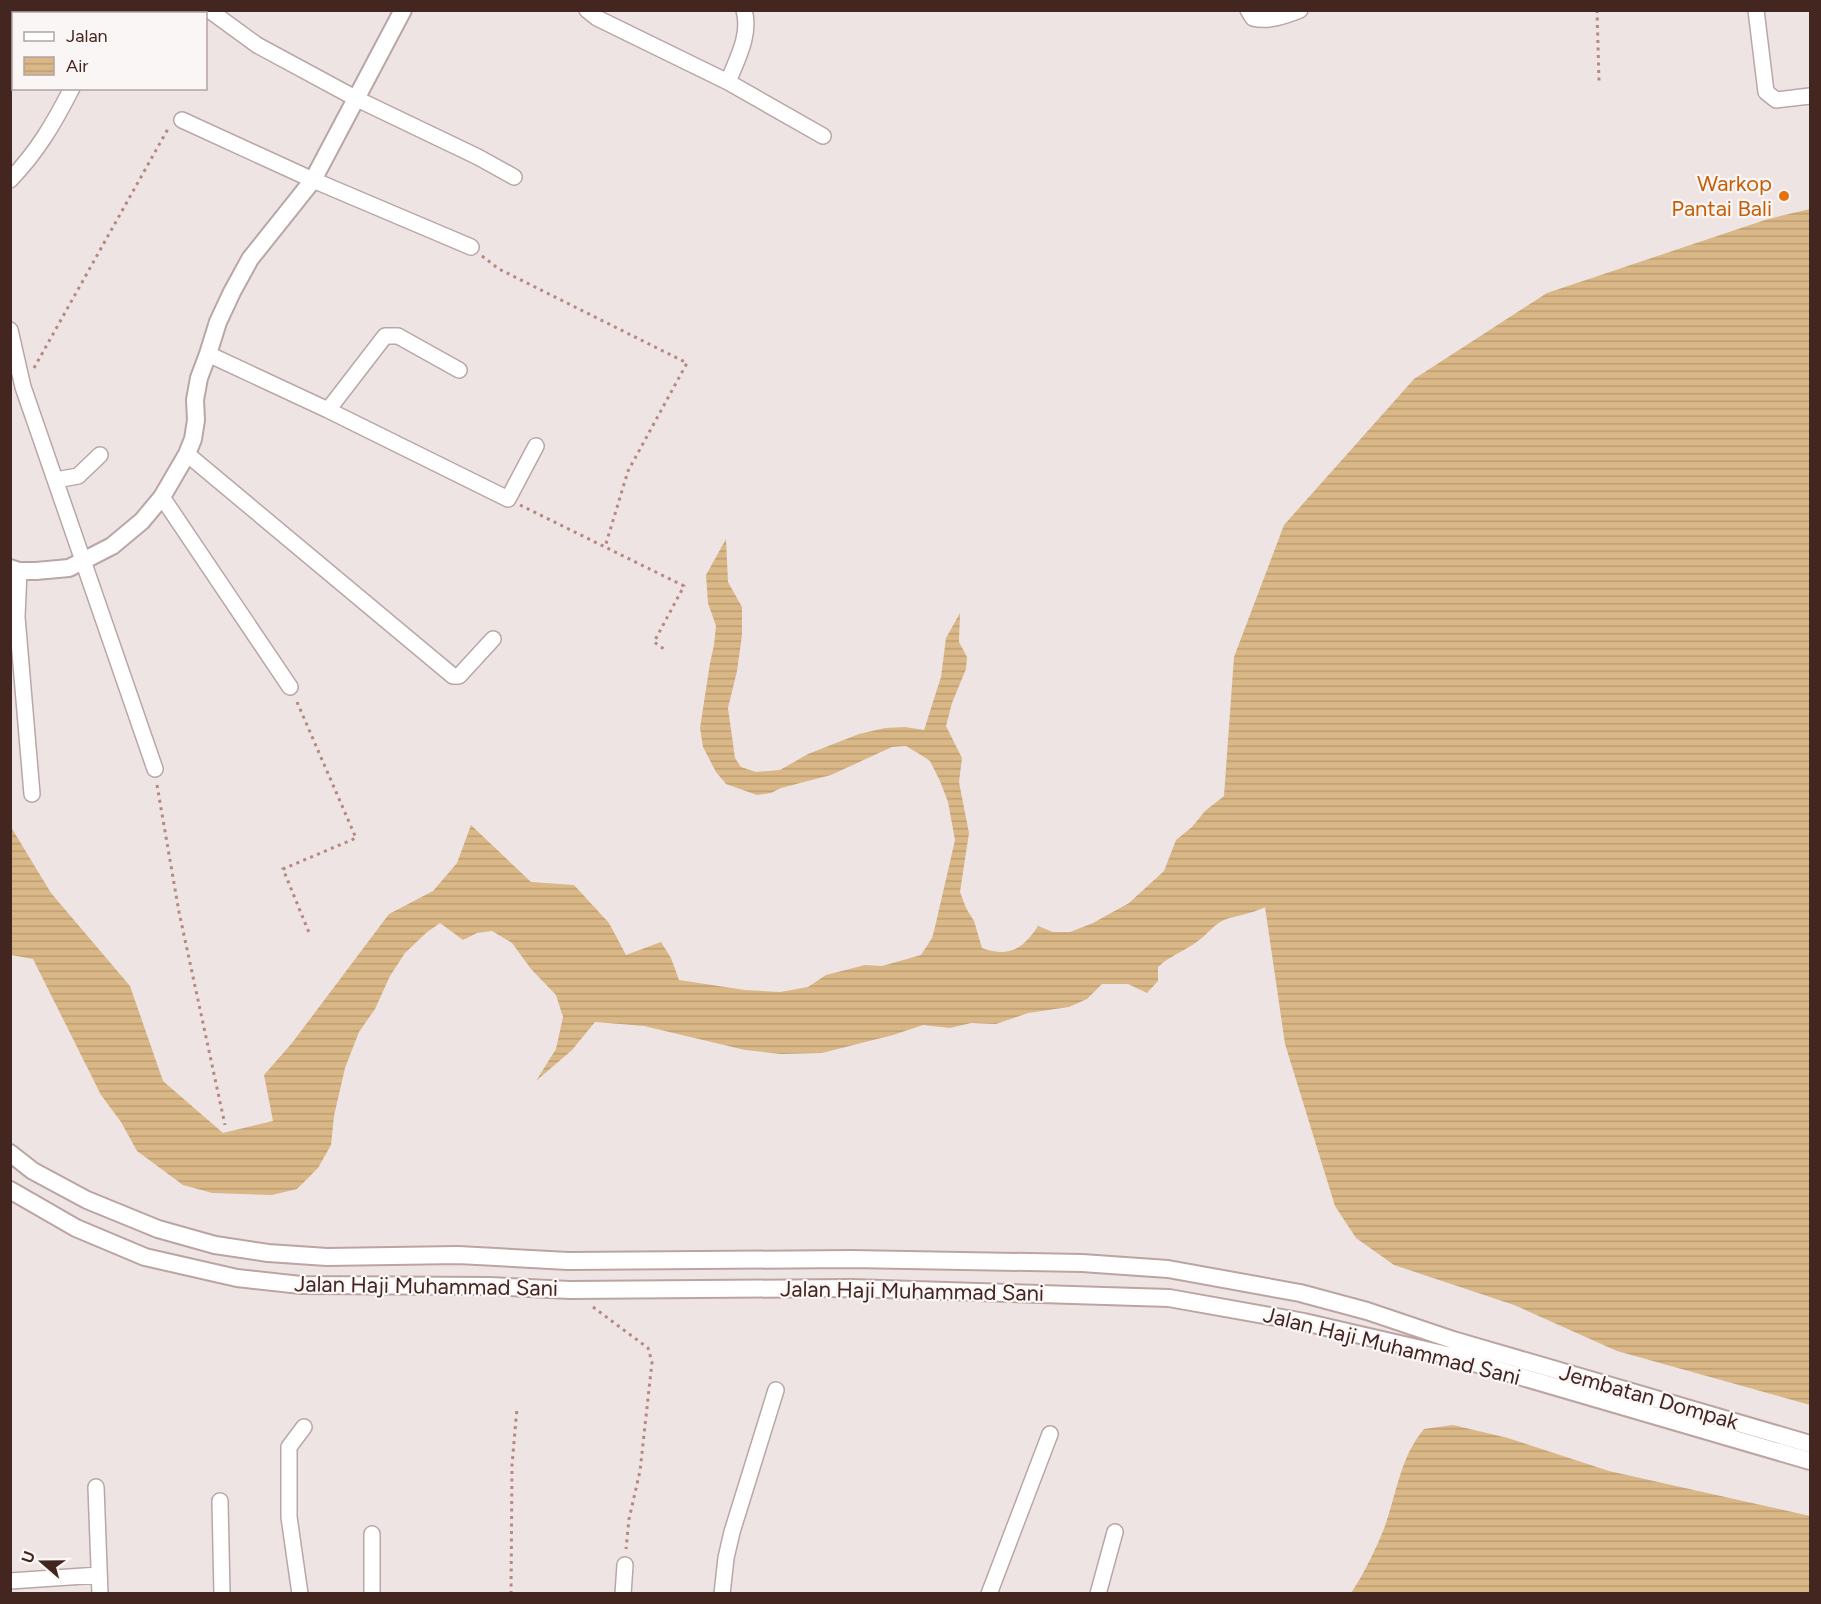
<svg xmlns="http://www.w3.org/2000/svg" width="1821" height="1604" font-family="Figtree,sans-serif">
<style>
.water{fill:url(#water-rules)}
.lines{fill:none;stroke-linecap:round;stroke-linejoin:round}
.minor-casing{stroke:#b8a7a6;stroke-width:18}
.tertiary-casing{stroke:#b8a7a6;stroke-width:20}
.secondary-casing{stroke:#bca4a1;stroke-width:20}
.path{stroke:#b78781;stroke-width:3;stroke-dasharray:3 4.5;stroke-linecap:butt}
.minor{stroke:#fff;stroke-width:15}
.tertiary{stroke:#fff;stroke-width:16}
.secondary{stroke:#fff;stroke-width:16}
.food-dot{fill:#e8710a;stroke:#fbf6f6;stroke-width:2}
.labels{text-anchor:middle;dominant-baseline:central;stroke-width:4.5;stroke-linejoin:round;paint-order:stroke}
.food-label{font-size:22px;fill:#c56008;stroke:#fbf6f6;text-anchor:end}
.street-label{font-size:22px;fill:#442621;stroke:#fbf6f6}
</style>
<defs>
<pattern id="water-rules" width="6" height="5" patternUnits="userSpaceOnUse" patternTransform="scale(1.5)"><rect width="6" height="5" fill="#dab786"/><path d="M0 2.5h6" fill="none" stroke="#bc9d73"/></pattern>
</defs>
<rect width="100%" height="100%" fill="#efe4e4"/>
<path class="water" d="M 1810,209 L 1810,1405 L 1617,1351 L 1514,1305 L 1394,1265 L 1356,1238 L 1335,1206 L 1285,1044 L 1265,907 C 1252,914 1238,915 1224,920 C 1213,925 1208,934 1198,941 C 1185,951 1171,955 1158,967 L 1158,981 L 1147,993 L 1128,984 L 1102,984 L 1087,999 L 1069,1007 L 1028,1013 L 996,1024 L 971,1023 L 950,1028 L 923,1025 L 893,1035 L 822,1053 L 781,1054 L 745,1050 L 644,1026 L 595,1022 L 572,1050 L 536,1081 L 556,1049 L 563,1017 L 556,995 L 531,969 L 512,943 L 492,931 L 477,933 L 463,940 L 440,923 L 426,933 L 405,953 L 390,976 L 375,1009 L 359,1032 L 345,1068 L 334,1116 L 331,1145 L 318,1168 L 297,1189 L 272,1195 L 212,1193 L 183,1185 L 137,1151 L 121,1122 L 101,1095 L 33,959 L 11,955 L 11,827 L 51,893 L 130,986 L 163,1081 L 223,1133 L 273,1121 L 264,1075 L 292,1043 L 389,914 L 433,891 L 457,863 L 471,825 L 531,882 L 574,885 L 609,923 L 626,955 L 661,942 L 671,958 L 679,980 L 745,990 L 780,992 L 808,987 L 826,975 L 865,965 L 882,966 L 921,955 L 932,938 L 935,927 L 955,840 L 948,802 L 940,781 L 930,761 L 921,755 L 906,746 L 892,747 L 831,775 L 781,788 L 771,793 L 757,795 L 726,784 L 716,772 L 703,747 L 700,728 L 710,663 L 714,645 L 716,626 L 708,603 L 706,575 L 726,539 L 728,582 L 742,607 L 742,635 L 737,671 L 728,708 L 735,758 L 741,767 L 756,772 L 780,770 L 808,754 L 859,734 L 885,728 L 905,727 L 924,730 L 941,677 L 946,638 L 960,613 L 959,642 L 967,657 L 966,669 L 952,703 L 946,726 L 962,758 L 959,782 L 969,833 L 960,892 L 966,908 L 974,921 L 982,948 C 1009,958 1023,949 1038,926 L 1053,932 L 1070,932 L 1093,923 L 1129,903 L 1164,871 L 1176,840 L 1192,827 L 1205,811 L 1224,796 L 1234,657 L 1284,525 L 1414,379 L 1547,293 L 1768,219 Z
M 1453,1425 L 1508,1438 L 1609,1471 L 1810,1516 L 1810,1593 L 1351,1593 C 1363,1576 1379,1543 1386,1523 C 1397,1491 1401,1456 1424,1429 Z"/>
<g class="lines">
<defs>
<path id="minor" d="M 209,10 L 257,45 L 357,99 L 478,157 L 514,177
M 587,10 L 597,18 L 728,82 L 823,136
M 1248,10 L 1253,18 C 1268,22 1285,16 1300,10
M 1756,10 L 1766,92 L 1776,100 L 1810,96
M 112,14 L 113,10
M 728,82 C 737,59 751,35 744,10
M 182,120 L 313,180 L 471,247
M 10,180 C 38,151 54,123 72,88
M 10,330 L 23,387 L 155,769
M 208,354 L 328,410 L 508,499 L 536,446
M 328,410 L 385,336 L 398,336 L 459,370
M 187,454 L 453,676 L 459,676 L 493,639
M 56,480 L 78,476 L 100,455
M 162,497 L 290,687
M 19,571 L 17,617 L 32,794
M 96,1487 L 100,1594
M 220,1501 L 222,1594
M 372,1534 L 372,1594
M 10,1581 L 99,1575
M 300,1594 L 289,1517 L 289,1447 L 304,1427
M 623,1594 L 625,1565
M 722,1594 L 726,1558 L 732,1532 L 776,1390
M 989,1594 L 1050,1434
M 1098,1594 L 1115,1532"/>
<path id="tertiary" d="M 10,568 L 19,571 L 36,571 L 69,568 L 112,546 L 142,521 L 162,497 L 187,454 L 193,439 L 196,420 L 195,400 L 199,378 L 208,354 L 218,322 L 232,292 L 250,259 L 313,180 L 403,10"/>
<path id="secondary" d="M 10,1153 L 33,1171 L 87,1200 L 158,1229 L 215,1245 L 268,1253 L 327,1257 L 458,1255 L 568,1261 L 851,1259 L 1082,1263 L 1168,1269 L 1300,1293 L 1367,1311 L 1453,1340 L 1810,1444
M 10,1190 L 76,1228 L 145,1257 L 237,1278 L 301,1285 L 490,1286 L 570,1290 L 851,1288 L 1169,1298 L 1304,1322 L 1447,1355 L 1810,1461"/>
</defs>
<use href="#minor" class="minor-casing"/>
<use href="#tertiary" class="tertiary-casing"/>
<use href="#secondary" class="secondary-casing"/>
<path class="path" d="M 1597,10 L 1599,81
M 482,256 L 499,269 L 687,363 L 628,471 L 605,547
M 34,368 L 169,127
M 520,505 L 684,586 L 654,642 L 664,649
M 297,702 L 356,838 L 283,869 L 310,935
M 157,785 L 179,912 L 225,1125
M 593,1307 L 648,1348 L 652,1362 L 640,1471 L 629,1519 L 626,1549
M 511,1594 L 512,1465 L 517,1408"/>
<use href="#minor" class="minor"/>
<use href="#tertiary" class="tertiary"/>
<use href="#secondary" class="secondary"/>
</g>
<circle class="food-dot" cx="1784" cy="196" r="6"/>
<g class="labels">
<g class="food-label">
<text x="1772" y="183">Warkop<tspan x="1772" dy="25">Pantai Bali</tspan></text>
</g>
<g class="street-label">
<text transform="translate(426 1286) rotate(1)">Jalan Haji Muhammad Sani</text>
<text transform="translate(912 1291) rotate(1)">Jalan Haji Muhammad Sani</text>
<text transform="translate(1392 1346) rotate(14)">Jalan Haji Muhammad Sani</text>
<text transform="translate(1649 1397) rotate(16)">Jembatan Dompak</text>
</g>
</g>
<rect width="1821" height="1604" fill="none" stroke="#442621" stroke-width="24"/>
<rect x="12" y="12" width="195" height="78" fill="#fbf6f6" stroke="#b2a3a1" stroke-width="1.5"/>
<rect x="24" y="32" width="30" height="9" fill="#ffffff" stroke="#b2a3a1" stroke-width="1.5"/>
<text x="66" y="42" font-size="18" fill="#442621">Jalan</text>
<rect x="24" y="57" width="30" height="18" fill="url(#water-rules)" stroke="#b2a3a1" stroke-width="1.5"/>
<text x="66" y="72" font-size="18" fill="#442621">Air</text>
<g transform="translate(42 1562) rotate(290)" stroke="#fbf6f6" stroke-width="4.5" paint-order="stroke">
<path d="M0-4.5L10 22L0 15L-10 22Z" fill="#442621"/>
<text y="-9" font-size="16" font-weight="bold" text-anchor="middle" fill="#442621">U</text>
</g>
</svg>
